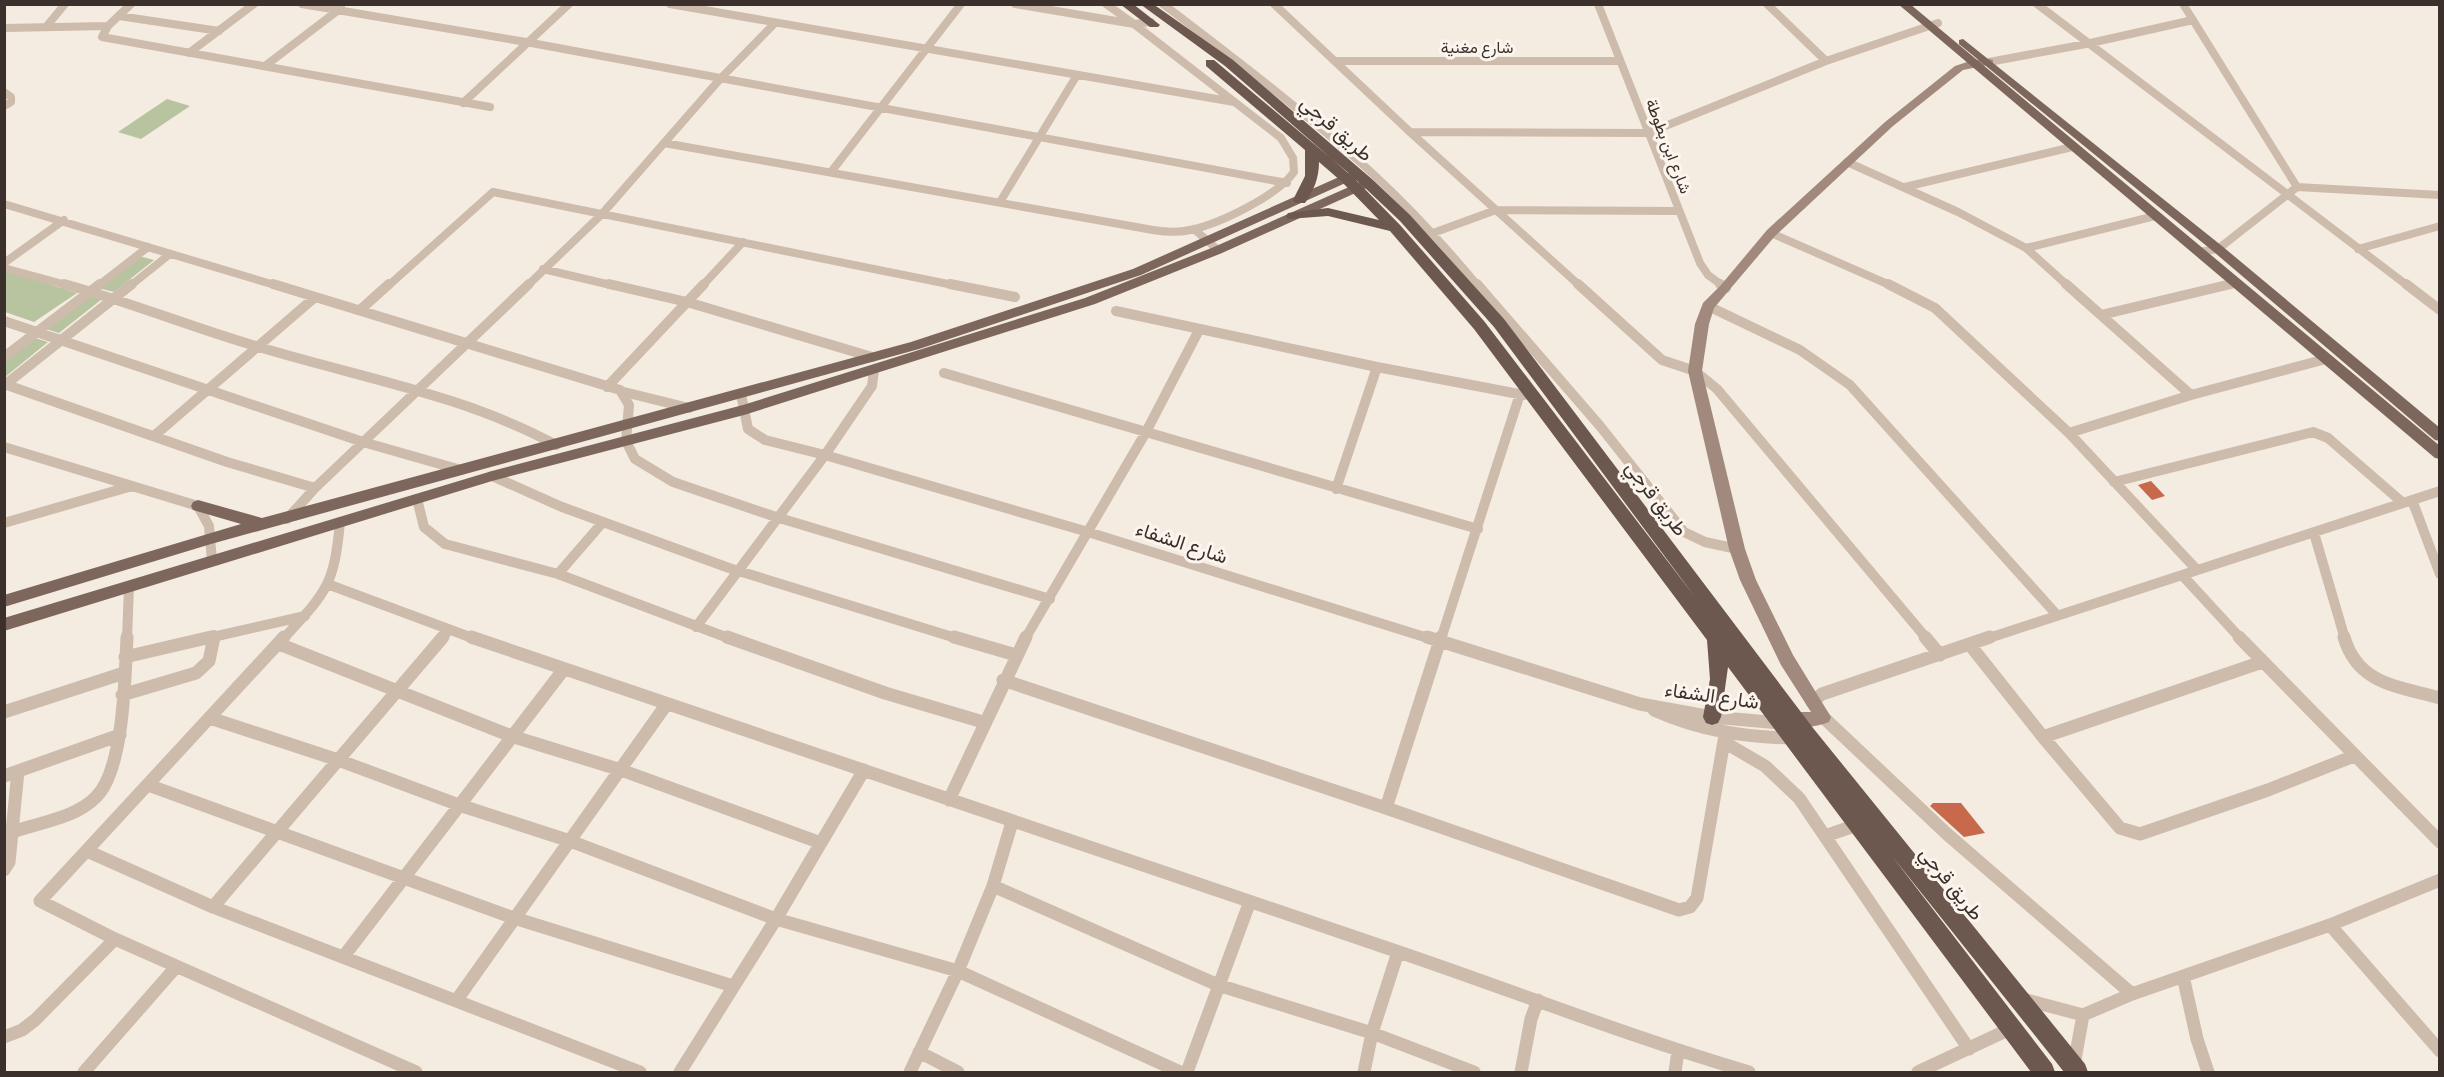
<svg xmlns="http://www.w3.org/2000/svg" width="2444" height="1077" font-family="Manrope,Vazirmatn,sans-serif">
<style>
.green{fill:#b8c4a0}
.building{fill:#c8694b}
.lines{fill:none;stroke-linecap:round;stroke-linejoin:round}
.minor-far2{stroke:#cdbbac;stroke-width:8}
.minor-far1{stroke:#cdbbac;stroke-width:10}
.minor{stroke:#cdbbac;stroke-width:13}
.secondary{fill:#a18a7d;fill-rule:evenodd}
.primary{fill:#7d675c;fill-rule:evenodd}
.trunk{fill:#6c584f;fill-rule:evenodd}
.labels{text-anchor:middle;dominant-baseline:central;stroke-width:6;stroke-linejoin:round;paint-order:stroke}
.far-street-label{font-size:16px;fill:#3b302b;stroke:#fbf5ee}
.street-label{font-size:20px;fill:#3b302b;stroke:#fbf5ee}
</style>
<rect width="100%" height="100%" fill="#f4ebe1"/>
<path class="green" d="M 167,99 L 190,106 L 141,139 L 118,132 Z
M 139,256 L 154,260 L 114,292 L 98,288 Z
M 5,270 L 77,293 L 34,322 L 5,312 Z
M 86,295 L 102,299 L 59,333 L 43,328 Z
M 32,337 L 48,342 L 5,377 L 5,359 Z"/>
<path class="building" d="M 2151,481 L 2165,496 L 2152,500 L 2138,485 Z
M 1933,803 L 1961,803 L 1985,833 L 1964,837 L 1930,806 Z"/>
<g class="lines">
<path class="minor-far2" d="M 131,4 L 108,26 L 102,37 L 490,107
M 302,4 L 526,42 L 1287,183
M 670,4 L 1234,102
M 1015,4 L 1134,24 L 1106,4
M 1163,4 C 1234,58 1306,113 1372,173 C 1410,208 1445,246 1478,286
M 1274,4 L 1410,132 L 1580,286
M 1598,4 L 1700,263 L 1708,275 L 1723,286
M 1767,4 L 1826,61
M 2037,4 L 2408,286
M 2183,4 L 2297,187
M 119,16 L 219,31
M 46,27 L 65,4
M 4,28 L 108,26
M 189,53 L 254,4
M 1335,61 L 1620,61
M 1989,62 L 2086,44 L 2193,20
M 265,66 L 341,8
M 4,92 L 11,97 L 11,102 L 4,106
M 463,103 L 569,4
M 1410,132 L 1648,133 L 1826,61 L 1938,23
M 664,143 L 1153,230 C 1165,232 1178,233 1190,230 C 1219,224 1277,196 1294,172 L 1293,158 L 1281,138 L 1134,24 L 1151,22
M 1847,162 L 1958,212 L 2026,248 L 2068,286
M 831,172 L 961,4
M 1905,187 L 2072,147
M 1000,202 L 1077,75
M 4,204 L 278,286
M 1194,229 L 1218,250
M 1433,233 L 1496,210 L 1678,211
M 1771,233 L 1892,286
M 2026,248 L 2155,216
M 2358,249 L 2440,226
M 2199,252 L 2218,249 L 2297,187 L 2440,195
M 4,263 L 64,220
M 4,268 L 70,286
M 543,269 L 615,286
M 98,286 L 148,247
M 130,286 L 170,254
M 388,286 L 493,192 L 958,286
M 527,286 L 602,214 L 720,79 L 775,23
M 702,286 L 743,242
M 2224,286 L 2235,283"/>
<path class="minor-far1" d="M 64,284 C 130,302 193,328 259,347 C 358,377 464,395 556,445
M 273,284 L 620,390 L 629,405 L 626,441 L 635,459 L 673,482 L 776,517 L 1050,599
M 609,284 L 687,302 L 872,357
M 950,284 L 1015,297
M 1477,284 L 1600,426 L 1684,532 L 1705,542 L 1737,549
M 1578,284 L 1662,360 L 1695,371 L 1717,389 L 1927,639
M 1720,284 L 1726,288
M 1888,284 L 1935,308 L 2069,433 L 2197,570
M 2066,284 L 2191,395
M 2406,284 L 2440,310
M 1708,306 L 1800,350 L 1850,385 L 2057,615
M 360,310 L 389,284
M 1116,311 L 1377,367 L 1524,395
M 2101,315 L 2231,284
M 4,321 L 363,442 L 461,470
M 4,357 L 100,284
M 944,373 L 1478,529
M 4,384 L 227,462 L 315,488 L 529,284
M 6,384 L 132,284
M 607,387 L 704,284
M 620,391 L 689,408
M 741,394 L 748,429 L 765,440 L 825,455 L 1088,532 L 1431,639
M 2069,433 L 2191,395 L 2326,359
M 154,436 L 314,298
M 4,447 L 198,506 L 209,526 L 212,561
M 492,476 L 562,507 L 729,568 L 959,639
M 2114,482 L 2313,432 L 2328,438 L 2403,503
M 1336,489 L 1377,367
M 417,499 L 424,527 L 445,544 L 558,574 L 731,639
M 2412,500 L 2440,574
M 287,519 L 315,488
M 4,523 L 132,486
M 2314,533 L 2345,639
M 558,574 L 603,522
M 2183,576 L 2241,639
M 330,585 L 475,639
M 696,627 L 825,455 L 872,386 L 874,370
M 127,639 L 129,586
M 204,639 L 305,616
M 213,639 L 214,635
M 283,639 C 326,592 334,587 340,522
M 441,639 L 449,630
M 1025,639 L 1146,432 L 1199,330
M 1441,639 L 1520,394
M 1986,639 L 2440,491"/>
<path class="minor" d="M 284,637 L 40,901 L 115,939 L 416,1072
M 471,637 C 779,744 1088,847 1396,951 C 1514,991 1630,1037 1749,1072
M 727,637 L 885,693 L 983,722
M 954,637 L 1016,655
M 1427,637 L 1640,704 L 1712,717 L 1780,723
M 1925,637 L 1940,655
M 2239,637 L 2440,842
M 2344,637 C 2358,685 2398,686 2440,698
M 279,644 L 511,736 L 621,770 L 821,843
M 1970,645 L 2043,737 L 2120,828 L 2140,834 L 2268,790 L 2354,756
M 125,657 L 211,637
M 1003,680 L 1386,808 L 1679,910 L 1690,907 L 1697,898 L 1725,735
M 122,695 L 196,673 L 209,661 L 214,637
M 1812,702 L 1822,694 L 1990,637
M 1654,710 C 1699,730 1742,737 1791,738
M 4,712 L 124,673
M 1823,717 L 1947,834 L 2132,994
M 210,718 L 338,760 L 459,805 L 570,841 L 776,919 L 958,971 L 1180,1072
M 2043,737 L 2262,662
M 1724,742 L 1765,766 L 1799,798 L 1969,1049
M 4,776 L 120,735
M 148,785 L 514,918 L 733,986
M 949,800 L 1026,637
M 1386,808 L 1441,637
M 12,832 C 38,823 76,818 96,797 C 124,770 125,676 127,637
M 1825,836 L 1857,825
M 87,851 L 213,907 L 640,1072
M 4,870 L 9,862 L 18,771
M 993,886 L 1218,985 L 1372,1033 L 1474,1072
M 213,907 L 443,637
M 2330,925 L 2440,1051
M 344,956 L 564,669
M 2183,976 L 2197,1039 L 2208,1072
M 2023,999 L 2083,1015 L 2132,994 L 2330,925 L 2440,880
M 456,1001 L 666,705
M 4,1037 L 22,1030 L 35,1020 L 115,939
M 919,1052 L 958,1072
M 2074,1065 L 2083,1015
M 84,1072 L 176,967
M 680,1072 L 776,919 L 864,770
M 910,1072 L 958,971 L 993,886 L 1012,822
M 1187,1072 L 1249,904
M 1364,1072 L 1372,1033 L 1398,952
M 1521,1072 L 1531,1019 L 1538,1000
M 1675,1072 L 1678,1051
M 1918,1072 L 2010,1029"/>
<path class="secondary" d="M 1989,59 L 1993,60 L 1993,64 L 1963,70 L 1893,126 L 1775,236 L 1714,308 L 1709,324 L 1702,371 L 1745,549 L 1756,580 L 1793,655 L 1831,717 L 1829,722 C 1816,727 1795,730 1782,725 L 1780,720 L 1782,715 L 1793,712 L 1811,712 L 1781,665 L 1740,580 L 1729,549 L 1688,371 L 1695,324 L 1703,303 L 1721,285 L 1767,230 L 1885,122 L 1955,66 L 1973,60 Z"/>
<path class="primary" d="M 1898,4 L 1910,4 L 2440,446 L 2440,459 L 2435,458 Z
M 1963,39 L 2222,246 L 2440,428 L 2440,441 L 2435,440 L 2214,252 L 1959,44 L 1959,40 Z
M 1357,169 L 1361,170 L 1361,176 L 1141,275 L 919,349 L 211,544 L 4,607 L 4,595 L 241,524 L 193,510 L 191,506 L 193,502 L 198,500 L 262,518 L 911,342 L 1133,269 Z
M 1367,179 L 1373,183 L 1371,186 L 1222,253 L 1095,304 L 744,415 L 492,481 L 4,631 L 4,618 L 492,471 L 743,405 L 1085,298 L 1214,247 Z"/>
<path class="trunk" d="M 1120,4 L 1133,4 L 1160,25 L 1158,27 L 1150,27 Z
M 1140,4 L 1153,4 L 1233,60 L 1373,180 L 1410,215 L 1504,319 L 1813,728 L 2085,1064 L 2088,1072 L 2064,1072 L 1892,856 L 2052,1064 L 2055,1072 L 2031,1072 L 1728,667 L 1721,717 L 1718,723 L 1712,725 L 1706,723 L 1703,717 L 1710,679 L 1707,640 L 1474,329 L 1390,231 L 1328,216 L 1288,219 L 1286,216 L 1288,213 L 1328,208 L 1379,220 L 1341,181 L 1319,162 C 1319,178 1314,190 1305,203 L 1295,203 L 1293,200 L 1305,176 L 1305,150 L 1206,66 L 1206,60 L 1214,60 L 1351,175 L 1400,225 L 1484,321 L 1695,597 L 1494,327 L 1400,221 L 1363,186 L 1225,66 Z"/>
</g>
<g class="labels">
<g class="far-street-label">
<text x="1477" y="47">شارع مغنية</text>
<text transform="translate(1669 146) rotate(69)">شارع ابن بطوطة</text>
</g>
<g class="street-label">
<text transform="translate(1337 128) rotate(41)">طريق قرجي</text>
<text transform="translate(1657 498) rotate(53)">طريق قرجي</text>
<text transform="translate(1182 542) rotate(18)">شارع الشفاء</text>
<text transform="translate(1712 695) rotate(8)">شارع الشفاء</text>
<text transform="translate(1952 883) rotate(51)">طريق قرجي</text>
</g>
</g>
<rect width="2444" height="1077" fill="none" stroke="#3b302b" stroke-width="12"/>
</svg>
